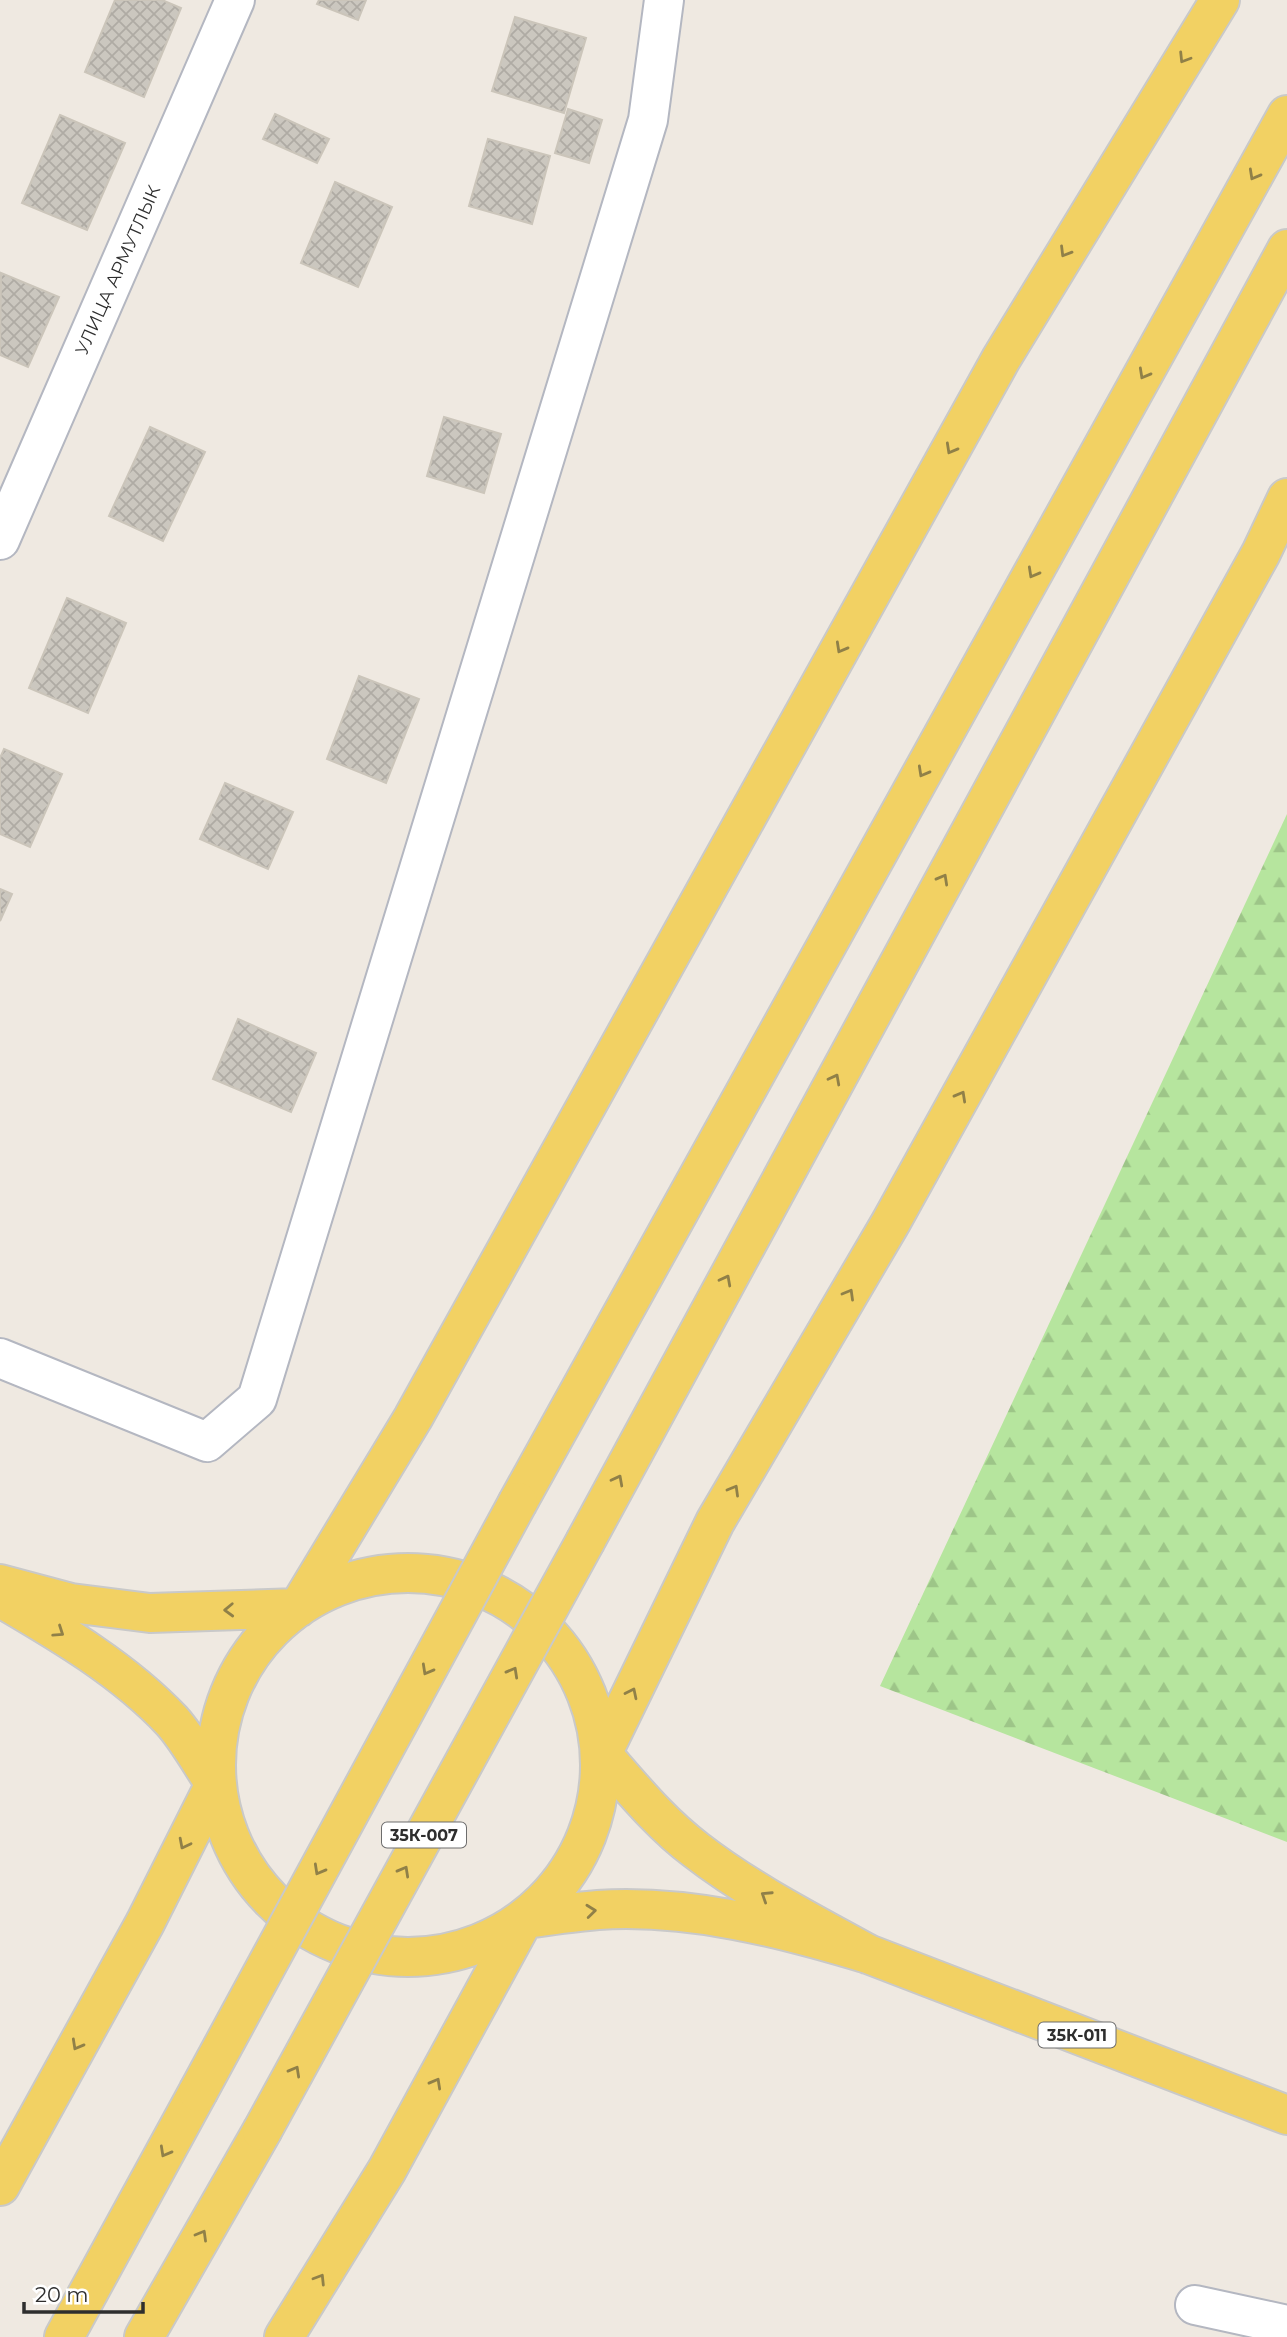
<svg xmlns="http://www.w3.org/2000/svg" width="1287" height="2337" font-family="Montserrat,sans-serif">
<style>
.forest{fill:url(#forest-firs)}
.building{fill:url(#building-cross-hatch);stroke:#cbc5ba;stroke-width:2}
.lines{fill:none;stroke-linecap:round;stroke-linejoin:round}
.minor-casing{stroke:#b4b7c1;stroke-width:42}
.major-casing{stroke:#c9c9c9;stroke-width:42}
.minor{stroke:#fff;stroke-width:38}
.major{stroke:#f2d163;stroke-width:38}
.major-bridge-casing{stroke:#c9c9c9;stroke-width:42;stroke-linecap:butt}
.major-bridge{stroke:#f2d163;stroke-width:38}
.oneway{stroke:#908048}
.labels{text-anchor:middle;dominant-baseline:central;stroke-width:6;stroke-linejoin:round;paint-order:stroke}
.shield{fill:#fff;stroke:#6d6d6d;stroke-width:2}
.shield-label{font-size:16px;font-weight:bold;fill:#2e2e2e}
.street-label{font-size:18px;fill:#2e2e2e;stroke:#fff}
</style>
<defs>
<pattern id="forest-firs" width="22" height="20" patternUnits="userSpaceOnUse" patternTransform="scale(1.75)"><rect width="22" height="20" fill="#b6e59e"/><path d="M5 1l3.5 6h-7zM16 11l3.5 6h-7z" fill="#9dc588"/></pattern>
<pattern id="building-cross-hatch" width="8" height="8" patternUnits="userSpaceOnUse" patternTransform="scale(1.75)"><rect width="8" height="8" fill="#cbc7bf"/><path d="M0 0l8 8M0 8l8-8" fill="none" stroke="#afaba4"/></pattern>
</defs>
<rect width="100%" height="100%" fill="#efe9e1"/>
<path class="forest" d="M 1287,814 L 1287,1842 L 880,1686 Z"/>
<path class="building" d="M 115,0 L 162,0 L 181,8 L 144,97 L 85,72 Z
M 319,0 L 366,0 L 358,20 L 317,4 Z
M 515,17 L 586,38 L 564,113 L 492,91 Z
M 568,109 L 602,120 L 589,163 L 555,153 Z
M 275,114 L 329,139 L 317,163 L 263,139 Z
M 60,115 L 125,143 L 87,230 L 22,203 Z
M 488,139 L 550,156 L 532,224 L 469,206 Z
M 335,182 L 392,207 L 358,287 L 301,263 Z
M 1,273 L 59,297 L 28,367 L 0,355 Z
M 444,417 L 501,434 L 484,493 L 427,476 Z
M 150,427 L 205,452 L 163,541 L 109,516 Z
M 67,598 L 126,623 L 88,713 L 29,688 Z
M 359,676 L 419,699 L 386,783 L 327,759 Z
M 4,749 L 62,774 L 30,847 L 0,834 L 0,758 Z
M 225,783 L 293,812 L 268,869 L 200,839 Z
M 0,889 L 12,894 L 0,921 Z
M 238,1019 L 316,1053 L 291,1112 L 213,1079 Z"/>
<g class="lines">
<defs>
<path id="minor" d="M 0,540 L 235,0
M 0,1358 L 207,1442 L 257,1399 L 648,120 L 664,0
M 1195,2305 L 1287,2325"/>
<path id="major" d="M 518,1502 L 1287,115
M 586,1540 L 1287,249
M216 1765a192 192 0 1 1 384 0a192 192 0 1 1-384 0Z
M 0,1584 L 71,1603 L 150,1613 L 298,1608 L 413,1418 L 1001,359 L 1220,0
M 868,1954 C 810,1922 749,1891 696,1850 C 660,1823 632,1788 602,1754 L 715,1522 L 891,1222 L 1261,553 L 1287,498
M 0,2186 L 145,1923 L 215,1784 C 201,1763 188,1739 172,1721 C 124,1670 61,1633 1,1598
M 64,2337 L 198,2092
M 144,2337 L 262,2131
M 284,2337 L 387,2170 L 524,1919 C 548,1916 573,1912 598,1910 C 689,1904 782,1928 868,1954 L 1287,2115"/>
</defs>
<use href="#minor" class="minor-casing"/>
<use href="#major" class="major-casing"/>
<use href="#minor" class="minor"/>
<use href="#major" class="major"/>
<defs>
<path id="major-bridge" d="M 198,2092 L 518,1502
M 262,2131 L 586,1540"/>
</defs>
<use href="#major-bridge" class="major-bridge-casing"/>
<use href="#major-bridge" class="major-bridge"/>
</g>
<defs><path id="oneway-chevron" d="M-2-3.5L2.5 0L-2 3.5" fill="none" stroke-width="1.6" stroke-linecap="round" stroke-linejoin="round" transform="scale(1.75)"/></defs>
<g class="oneway">
<use href="#oneway-chevron" transform="translate(1184 58) rotate(122)"/>
<use href="#oneway-chevron" transform="translate(1254 175) rotate(119)"/>
<use href="#oneway-chevron" transform="translate(1065 252) rotate(121)"/>
<use href="#oneway-chevron" transform="translate(1144 374) rotate(119)"/>
<use href="#oneway-chevron" transform="translate(951 449) rotate(119)"/>
<use href="#oneway-chevron" transform="translate(1033 573) rotate(119)"/>
<use href="#oneway-chevron" transform="translate(841 648) rotate(119)"/>
<use href="#oneway-chevron" transform="translate(923 772) rotate(119)"/>
<use href="#oneway-chevron" transform="translate(943 879) rotate(-61)"/>
<use href="#oneway-chevron" transform="translate(835 1079) rotate(-62)"/>
<use href="#oneway-chevron" transform="translate(961 1096) rotate(-61)"/>
<use href="#oneway-chevron" transform="translate(726 1280) rotate(-62)"/>
<use href="#oneway-chevron" transform="translate(849 1294) rotate(-60)"/>
<use href="#oneway-chevron" transform="translate(618 1480) rotate(-62)"/>
<use href="#oneway-chevron" transform="translate(734 1490) rotate(-60)"/>
<use href="#oneway-chevron" transform="translate(229 1610) rotate(178)"/>
<use href="#oneway-chevron" transform="translate(59 1632) rotate(34)"/>
<use href="#oneway-chevron" transform="translate(427 1670) rotate(119)"/>
<use href="#oneway-chevron" transform="translate(513 1672) rotate(-61)"/>
<use href="#oneway-chevron" transform="translate(632 1693) rotate(-64)"/>
<use href="#oneway-chevron" transform="translate(184 1844) rotate(117)"/>
<use href="#oneway-chevron" transform="translate(319 1870) rotate(119)"/>
<use href="#oneway-chevron" transform="translate(404 1871) rotate(-61)"/>
<use href="#oneway-chevron" transform="translate(766 1896) rotate(-147)"/>
<use href="#oneway-chevron" transform="translate(591 1911) rotate(-6)"/>
<use href="#oneway-chevron" transform="translate(77 2045) rotate(119)"/>
<use href="#oneway-chevron" transform="translate(295 2071) rotate(-61)"/>
<use href="#oneway-chevron" transform="translate(436 2083) rotate(-61)"/>
<use href="#oneway-chevron" transform="translate(165 2152) rotate(119)"/>
<use href="#oneway-chevron" transform="translate(202 2235) rotate(-60)"/>
<use href="#oneway-chevron" transform="translate(320 2279) rotate(-58)"/>
</g>
<g class="labels">
<g class="shield">
<rect x="382" y="1822.5" width="84" height="25" rx="5"/>
<rect x="1038.5" y="2022.5" width="77" height="25" rx="5"/>
</g>
<g class="shield-label">
<text x="424" y="1835">35К-007</text>
<text x="1077" y="2035">35К-011</text>
</g>
<g class="street-label">
<text transform="translate(118 270) rotate(-66)">УЛИЦА АРМУТЛЫК</text>
</g>
</g>
<path d="M24 2302v10h119v-10" fill="none" stroke="#2e2e2e" stroke-width="3.5"/>
<text x="35" y="2302" font-size="21" fill="#2e2e2e" stroke="#ffffff" stroke-width="5" paint-order="stroke">20 m</text>
</svg>
